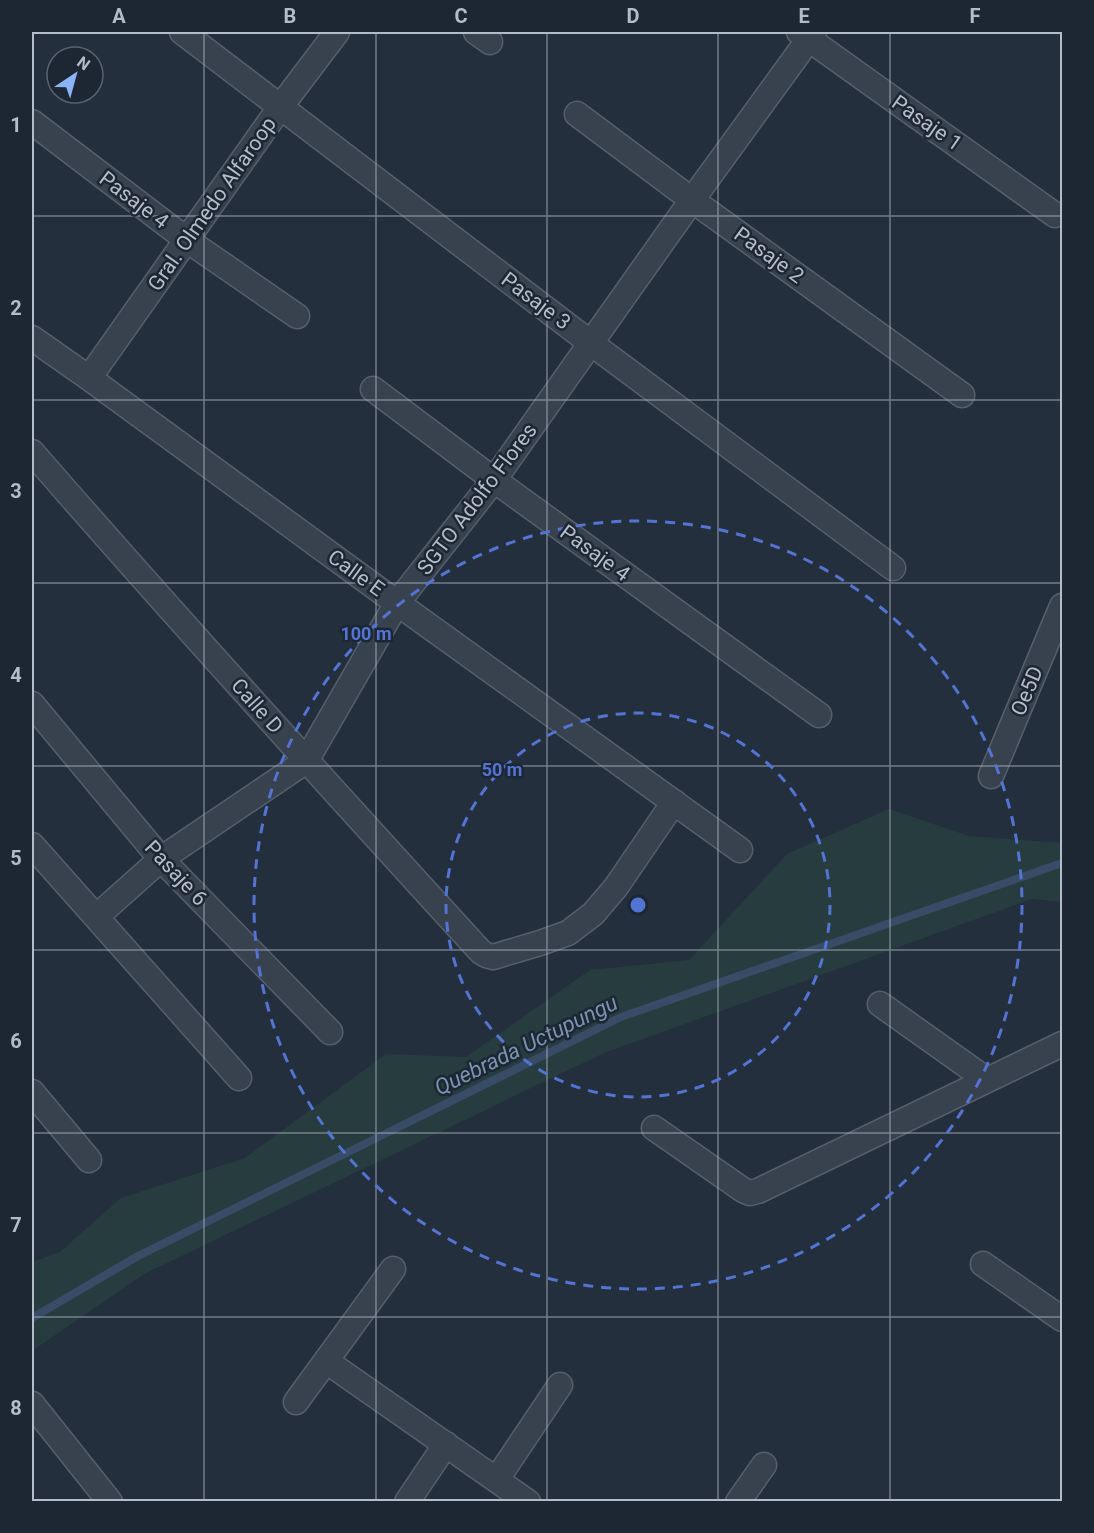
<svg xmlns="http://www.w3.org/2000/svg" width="1094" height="1533" font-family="Roboto,sans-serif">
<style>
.green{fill:#263c3f}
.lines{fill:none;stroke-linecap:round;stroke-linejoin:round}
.stream{stroke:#394c67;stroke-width:8}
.street-casing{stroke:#565f6c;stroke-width:27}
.street{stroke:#38414e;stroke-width:24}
.grid{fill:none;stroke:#b4bcc9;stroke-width:1.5;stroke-opacity:0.55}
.ring{fill:none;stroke:#5274d3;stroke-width:3;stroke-dasharray:10 8}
.labels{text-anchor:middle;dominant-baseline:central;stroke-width:5;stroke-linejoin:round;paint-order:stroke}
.street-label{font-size:21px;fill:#b4bcc9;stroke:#1d2633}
.water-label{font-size:22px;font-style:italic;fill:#7c92b1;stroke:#1d2633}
.centre{fill:#5274d3;stroke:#1d2633;stroke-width:3}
.ring-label{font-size:18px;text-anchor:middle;font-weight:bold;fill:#5274d3;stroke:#1d2633;stroke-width:5;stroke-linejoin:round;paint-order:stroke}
.neatline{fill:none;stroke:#b4bcc9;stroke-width:2}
.grid-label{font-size:20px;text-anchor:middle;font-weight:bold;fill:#b4bcc9}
</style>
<rect width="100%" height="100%" fill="#242f3e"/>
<path class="green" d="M 889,809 L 969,836 L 1062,843 L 1062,902 L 1032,899 L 604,1053 L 144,1274 L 32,1351 L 32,1262 L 60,1252 L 121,1198 L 245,1158 L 386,1054 L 466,1057 L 590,970 L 689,960 L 787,854 Z"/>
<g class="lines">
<path class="stream" d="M 32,1318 L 138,1256 L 621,1017 L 1062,863"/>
<defs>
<path id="street" d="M 182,32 L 592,344 L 893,568
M 476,32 L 490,42
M 799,32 L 1055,215
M 577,114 L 692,200 L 962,395
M 32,122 L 187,240 L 297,316
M 32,338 L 89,378 L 397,603 L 740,850
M 89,378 L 281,106 L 337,32
M 373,389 L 494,480 L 819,715
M 32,452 C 179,621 330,787 481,952 L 486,955 L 493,957 L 540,943 L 568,933 L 593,914 L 616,887 L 674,802
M 32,704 L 161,859 L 330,1032
M 991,776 L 1062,606
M 32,845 L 239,1078
M 96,917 L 161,859 L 306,761 L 397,603 L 494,480 L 692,200 L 814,32
M 880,1004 L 987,1080
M 32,1092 L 89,1160
M 654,1128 L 743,1190 L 750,1193 L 758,1191 L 1062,1044
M 983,1264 L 1062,1319
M 326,1361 L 528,1502
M 296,1402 L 393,1269
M 32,1404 L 110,1502
M 497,1479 L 560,1385
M 407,1502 L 446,1444
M 738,1502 L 764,1465"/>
</defs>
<use href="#street" class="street-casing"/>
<use href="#street" class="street"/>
</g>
<path class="grid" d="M 204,32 L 204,1502M 376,32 L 376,1502M 547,32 L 547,1502M 718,32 L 718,1502M 890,32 L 890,1502M 32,216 L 1062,216M 32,400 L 1062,400M 32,583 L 1062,583M 32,766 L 1062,766M 32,950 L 1062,950M 32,1133 L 1062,1133M 32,1317 L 1062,1317"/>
<g class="ring">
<circle cx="638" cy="905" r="192"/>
<circle cx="638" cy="905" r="384"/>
</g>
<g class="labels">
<g class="street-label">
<text transform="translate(927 123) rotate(35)">Pasaje 1</text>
<text transform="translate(134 200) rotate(37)">Pasaje 4</text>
<text transform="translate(212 204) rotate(-55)">Gral. Olmedo Alfaroop</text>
<text transform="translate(769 255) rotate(36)">Pasaje 2</text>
<text transform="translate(536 301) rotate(37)">Pasaje 3</text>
<text transform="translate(477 499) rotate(-53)">SGTO Adolfo Flores</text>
<text transform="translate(595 553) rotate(36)">Pasaje 4</text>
<text transform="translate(356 573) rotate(36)">Calle E</text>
<text transform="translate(1027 691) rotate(-67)">Oe5D</text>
<text transform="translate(257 706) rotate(48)">Calle D</text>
<text transform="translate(176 873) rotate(47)">Pasaje 6</text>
</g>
<g class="water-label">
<text transform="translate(526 1045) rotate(-26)">Quebrada Uctupungu</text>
</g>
</g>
<circle cx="638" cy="905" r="9" class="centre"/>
<g class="ring-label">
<text x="366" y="640">100 m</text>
<text x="502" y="776">50 m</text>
</g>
<rect width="1094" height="1533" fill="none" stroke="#1d2633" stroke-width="66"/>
<g transform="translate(75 75) rotate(36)"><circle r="28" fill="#1d2633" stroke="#59626f" stroke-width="1.5"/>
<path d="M0-4.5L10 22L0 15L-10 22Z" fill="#8ab4f8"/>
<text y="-9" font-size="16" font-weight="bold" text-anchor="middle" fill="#b4bcc9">N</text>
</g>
<rect x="33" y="33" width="1028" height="1467" class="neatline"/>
<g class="grid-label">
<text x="119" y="23">A</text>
<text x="290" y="23">B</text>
<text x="461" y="23">C</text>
<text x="633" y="23">D</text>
<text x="804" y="23">E</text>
<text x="975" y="23">F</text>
<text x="16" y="132">1</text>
<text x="16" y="315">2</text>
<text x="16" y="498">3</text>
<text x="16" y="682">4</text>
<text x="16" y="865">5</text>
<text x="16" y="1048">6</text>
<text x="16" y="1232">7</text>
<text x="16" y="1415">8</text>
</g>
</svg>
